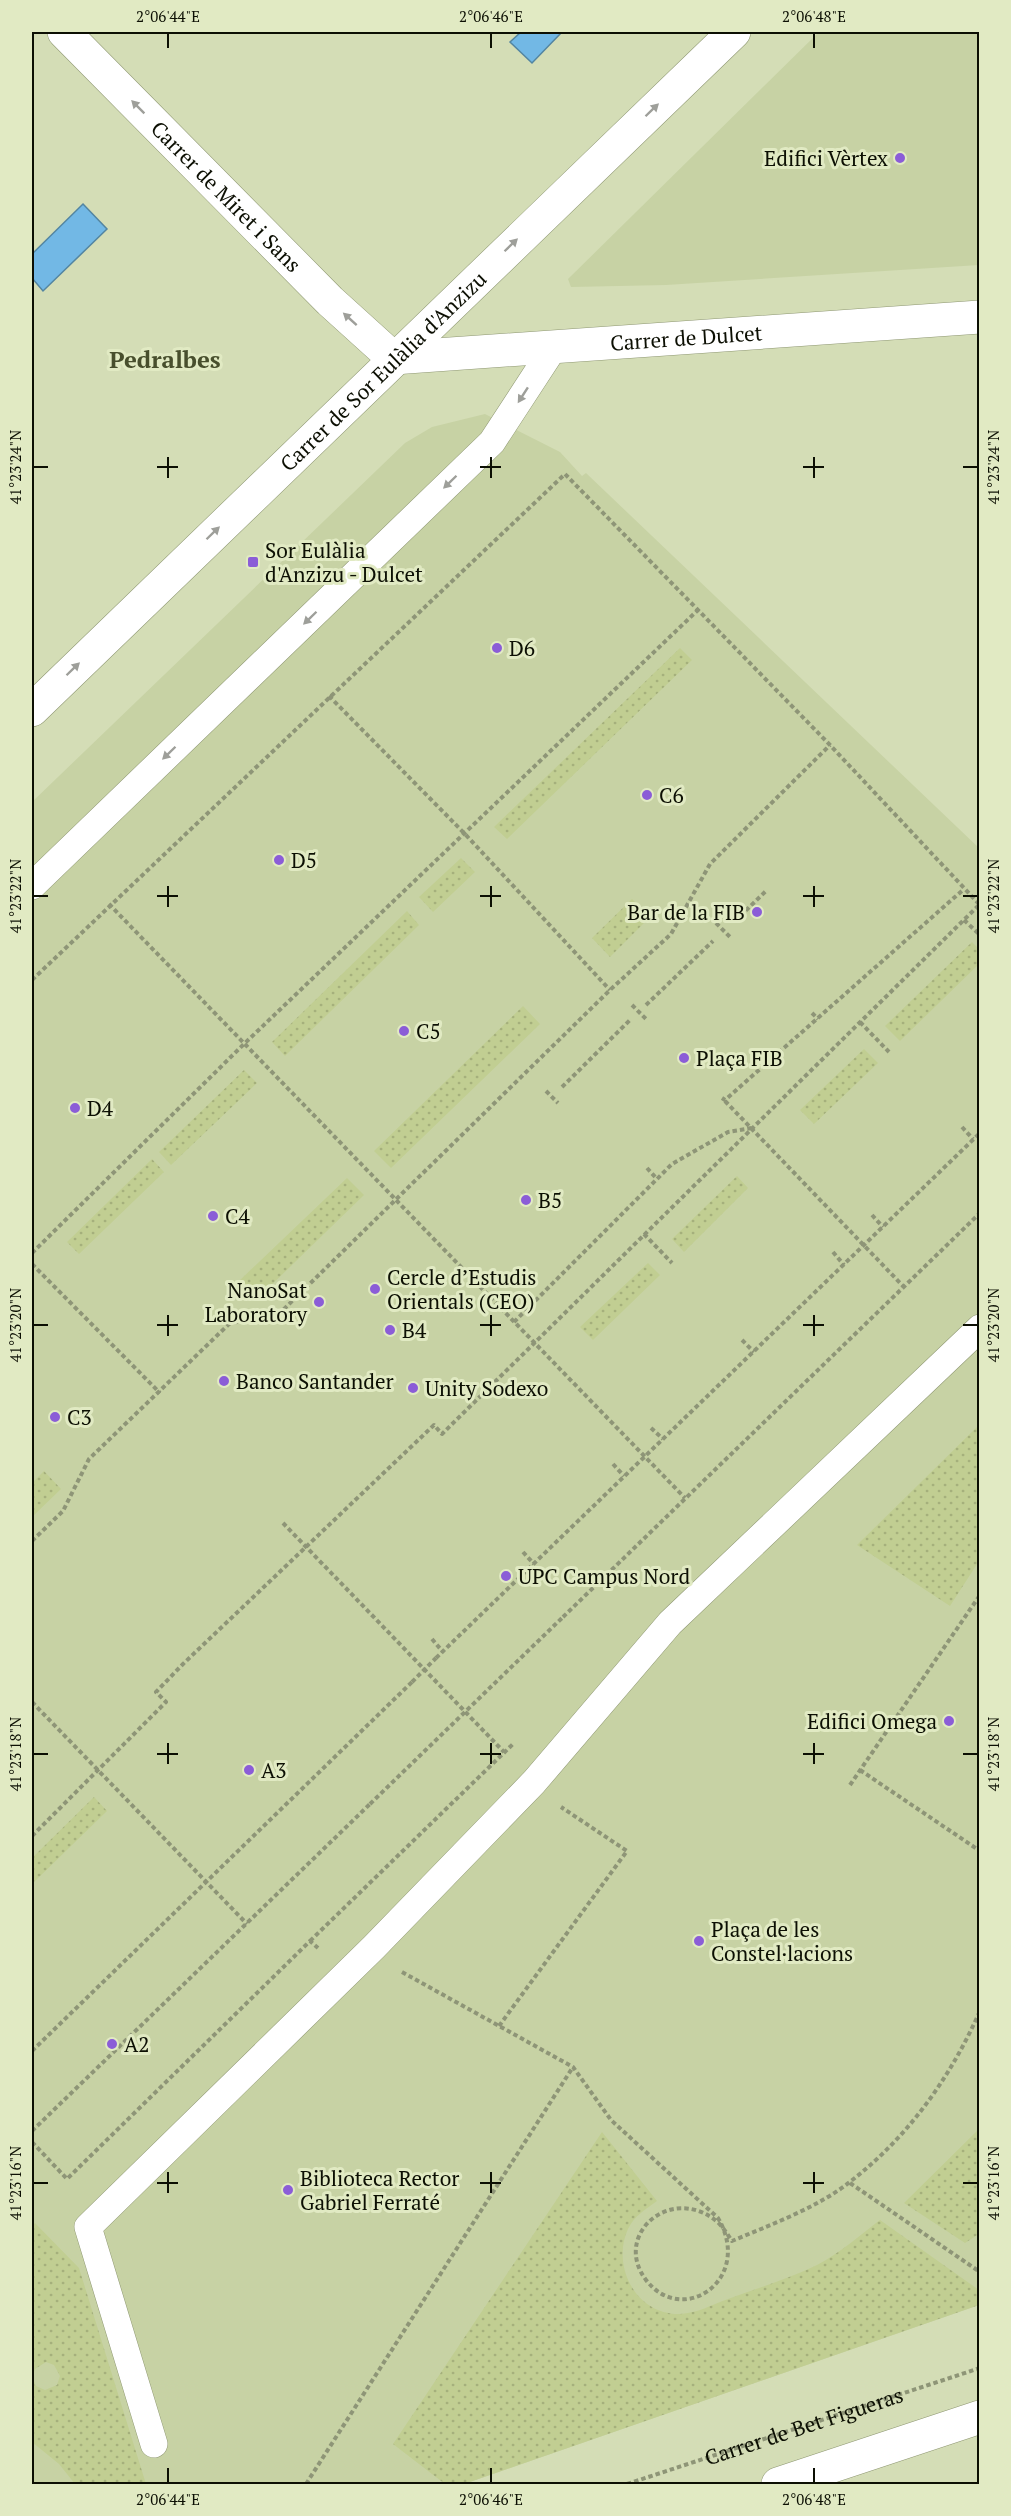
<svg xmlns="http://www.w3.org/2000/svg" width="1011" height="2516" font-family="'PT Serif',serif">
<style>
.built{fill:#c7d2a4}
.grass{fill:url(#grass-dots);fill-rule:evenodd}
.water{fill:#72b8e5;stroke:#5385a1;stroke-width:1.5}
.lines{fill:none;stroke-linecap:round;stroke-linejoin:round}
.lane-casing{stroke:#8e9772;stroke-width:28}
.street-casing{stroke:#8e9772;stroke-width:34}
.path{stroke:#8e9577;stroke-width:4;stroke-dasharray:4.5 3;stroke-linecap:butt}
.lane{stroke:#fff;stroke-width:27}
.street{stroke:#fff;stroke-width:33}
.path-bridge{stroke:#8e9577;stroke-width:4;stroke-dasharray:4.5 3;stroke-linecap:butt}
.oneway{fill:#9e9f9a}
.ticks{fill:none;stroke:#0c0f03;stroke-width:2}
.poi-dot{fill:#8b5dd7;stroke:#e1eac3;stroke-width:2}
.labels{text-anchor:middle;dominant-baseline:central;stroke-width:6;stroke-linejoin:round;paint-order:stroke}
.poi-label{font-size:21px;fill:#0c0f03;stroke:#e1eac3;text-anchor:start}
.street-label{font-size:21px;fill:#0c0f03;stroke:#e1eac3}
.quarter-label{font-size:24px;font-weight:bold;fill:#484f2d;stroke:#e1eac3}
.neatline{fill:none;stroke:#0c0f03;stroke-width:2}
.ticks-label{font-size:15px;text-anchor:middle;fill:#0c0f03}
</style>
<defs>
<pattern id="grass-dots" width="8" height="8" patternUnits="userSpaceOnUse" patternTransform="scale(1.5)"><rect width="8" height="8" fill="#c1ce92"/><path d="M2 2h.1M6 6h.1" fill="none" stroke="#a5b07c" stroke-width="1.8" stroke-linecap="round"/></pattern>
</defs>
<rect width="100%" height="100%" fill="#d4ddb6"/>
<path class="built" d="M 819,32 L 979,32 L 979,265 L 666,285 L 571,287 L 568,279 Z
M 485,414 L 560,452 L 582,476 L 586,473 L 979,848 L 979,2305 L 464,2484 L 32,2484 L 32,802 L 405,443 L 432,427 Z"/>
<path class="grass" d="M 680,648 L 692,660 L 507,839 L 494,827 Z
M 461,858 L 475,872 L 433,912 L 419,897 Z
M 632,899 L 650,917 L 610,957 L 592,938 Z
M 407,911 L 419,925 L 285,1056 L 272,1042 Z
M 972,942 L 979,949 L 979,964 L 900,1041 L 885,1026 Z
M 523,1006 L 540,1024 L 391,1168 L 374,1151 Z
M 864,1049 L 878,1063 L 814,1124 L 800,1110 Z
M 244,1070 L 257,1083 L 171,1165 L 159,1152 Z
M 152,1159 L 164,1172 L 79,1254 L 67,1242 Z
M 737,1176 L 748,1188 L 684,1252 L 672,1239 Z
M 347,1178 L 364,1195 L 257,1299 L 239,1281 Z
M 648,1263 L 660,1275 L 593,1340 L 580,1327 Z
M 979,1425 L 979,1561 L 950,1606 L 857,1545 Z
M 44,1471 L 61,1489 L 32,1517 L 32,1483 Z
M 94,1797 L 107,1811 L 32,1884 L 32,1858 Z
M 979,2129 L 979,2234 L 965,2243 L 904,2203 Z
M 602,2132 L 657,2201 C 646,2209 634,2216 628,2229 C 611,2266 636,2315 680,2314 C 698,2313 711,2305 728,2299 C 758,2288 788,2279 817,2265 C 840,2253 860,2235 880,2220 L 979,2290 L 979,2305 L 464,2484 L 445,2484 L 393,2444 Z
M 35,2223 L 79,2268 L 146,2484 L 75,2484 L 59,2464 L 32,2442 L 32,2226 ZM 46,2362 L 54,2365 L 60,2376 L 57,2385 L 45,2390 L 36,2386 L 32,2377 L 35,2369 Z"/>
<path class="water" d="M 521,32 L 562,32 L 532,63 L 510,42 Z
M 83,204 L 107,229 L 43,291 L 32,278 L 32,254 Z"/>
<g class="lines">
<defs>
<path id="lane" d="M 32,886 L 492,442 L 554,347
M 154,2444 L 88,2227 L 374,1947 L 534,1782 L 670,1623 L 980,1328"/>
<g id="street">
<path id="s2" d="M 64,32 L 330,301 L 393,358"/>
<path id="s3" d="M 393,358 L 980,317"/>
<path id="s4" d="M 32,710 L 734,32"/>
<path d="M 778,2484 L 980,2417"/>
</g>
</defs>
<use href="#lane" class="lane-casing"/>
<use href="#street" class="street-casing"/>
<g class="path">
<path d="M 329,696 L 464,833 L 610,990"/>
<path d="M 109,904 L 685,1498"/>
<path d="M 964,920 L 980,935"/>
<path d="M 735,921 L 767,890"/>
<path d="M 716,923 L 730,937"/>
<path d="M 32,980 L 565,474 L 830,745 L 980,905"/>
<path d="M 632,1005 L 646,1019"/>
<path d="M 646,1005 L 713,941"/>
<path d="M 812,1013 L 818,1019"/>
<path d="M 860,1022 L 889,1052"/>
<path d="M 562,1087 L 630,1020"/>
<path d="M 546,1091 L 558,1103"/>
<path d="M 722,1098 L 725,1100 L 964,889"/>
<path d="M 725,1101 L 903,1286"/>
<path d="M 962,1127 L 973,1139"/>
<path d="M 647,1168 L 657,1179"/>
<path d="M 872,1215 L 883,1227"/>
<path d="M 644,1234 L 672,1263"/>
<path d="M 833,1252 L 844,1265"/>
<path d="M 32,1253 L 244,1044 L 699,609"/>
<path d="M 32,1264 L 160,1393"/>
<path d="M 514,1322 L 672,1164 L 728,1132 L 752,1128"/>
<path d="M 742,1340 L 754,1352"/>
<path d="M 651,1428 L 663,1439"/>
<path d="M 613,1464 L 624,1476"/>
<path d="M 283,1523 L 504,1752"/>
<path d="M 32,1541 L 63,1511 L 89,1459 L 229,1324 L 283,1310 L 610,990 L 671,934 L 710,864 L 830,745"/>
<path d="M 523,1552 L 534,1564"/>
<path d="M 563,1617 L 980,1213"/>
<path d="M 432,1639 L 443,1652"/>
<path d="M 436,1658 L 980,1133"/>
<path d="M 32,1702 L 247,1924"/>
<path d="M 860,1770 L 980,1851"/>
<path d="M 850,1785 L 980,1595"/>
<path d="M 32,1836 L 166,1702 L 156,1692 L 183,1664 L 434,1425 L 442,1434 L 979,905"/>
<path d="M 310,1941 L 514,1743"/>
<path d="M 402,1972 L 573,2067 L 611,2120 L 718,2218 C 754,2279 683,2328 646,2280 C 612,2235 670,2185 715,2220 C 722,2225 727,2234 732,2241 C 770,2225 819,2207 851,2181 C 909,2136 950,2078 980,2011"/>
<path d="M 499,2026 L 627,1851 L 561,1807"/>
<path d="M 32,2051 L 412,1682"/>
<path d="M 32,2131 L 370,1804"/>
<path d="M 32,2142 L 67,2179 L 310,1941 L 318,1948"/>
<path d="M 850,2183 L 980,2272"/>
<path d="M 306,2484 L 573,2067"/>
<path id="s1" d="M 627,2484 L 980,2368"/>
</g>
<use href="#lane" class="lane"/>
<use href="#street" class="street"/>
<path class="path-bridge" d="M 412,1682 L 436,1658
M 370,1804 L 563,1617"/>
</g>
<defs><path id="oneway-solid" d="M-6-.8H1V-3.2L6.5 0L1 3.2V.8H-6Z" transform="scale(1.5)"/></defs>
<g class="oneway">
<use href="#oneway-solid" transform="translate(138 107) rotate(-135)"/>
<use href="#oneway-solid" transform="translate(652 110) rotate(-44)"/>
<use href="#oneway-solid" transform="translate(511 245) rotate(-44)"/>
<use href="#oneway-solid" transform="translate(350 319) rotate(-138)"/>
<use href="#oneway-solid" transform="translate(523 395) rotate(123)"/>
<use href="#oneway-solid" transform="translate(450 482) rotate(136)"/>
<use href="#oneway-solid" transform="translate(213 533) rotate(-44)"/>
<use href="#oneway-solid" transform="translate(310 618) rotate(136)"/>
<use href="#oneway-solid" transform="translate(73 669) rotate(-44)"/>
<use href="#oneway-solid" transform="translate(169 753) rotate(136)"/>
</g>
<path class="ticks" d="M 168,33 L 168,48M 491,33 L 491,48M 814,33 L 814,48M 168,457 L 168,478M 491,457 L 491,478M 814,457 L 814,478M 33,467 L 48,467M 157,467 L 178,467M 480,467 L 501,467M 803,467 L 824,467M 963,467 L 978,467M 168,886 L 168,907M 491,886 L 491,907M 814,886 L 814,907M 33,896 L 48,896M 157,896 L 178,896M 480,896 L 501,896M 803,896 L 824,896M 963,896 L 978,896M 168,1315 L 168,1336M 491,1315 L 491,1336M 814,1315 L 814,1336M 33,1325 L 48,1325M 157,1325 L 178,1325M 480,1325 L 501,1325M 803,1325 L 824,1325M 963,1325 L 978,1325M 168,1743 L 168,1764M 491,1743 L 491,1764M 814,1743 L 814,1764M 33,1754 L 48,1754M 157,1754 L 178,1754M 480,1754 L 501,1754M 803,1754 L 824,1754M 963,1754 L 978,1754M 168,2172 L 168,2193M 491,2172 L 491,2193M 814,2172 L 814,2193M 33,2183 L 48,2183M 157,2183 L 178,2183M 480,2183 L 501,2183M 803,2183 L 824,2183M 963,2183 L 978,2183M 168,2468 L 168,2483M 491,2468 L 491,2483M 814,2468 L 814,2483"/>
<g class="poi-dot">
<circle cx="900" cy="158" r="6"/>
<rect x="247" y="556" width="12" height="12" rx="3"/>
<circle cx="497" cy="648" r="6"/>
<circle cx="647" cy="795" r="6"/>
<circle cx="279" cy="860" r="6"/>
<circle cx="757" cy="912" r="6"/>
<circle cx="404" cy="1031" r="6"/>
<circle cx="684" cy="1058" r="6"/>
<circle cx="75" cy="1108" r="6"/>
<circle cx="526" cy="1200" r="6"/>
<circle cx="213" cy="1216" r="6"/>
<circle cx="375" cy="1289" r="6"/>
<circle cx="319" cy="1302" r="6"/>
<circle cx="390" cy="1330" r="6"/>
<circle cx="224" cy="1381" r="6"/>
<circle cx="413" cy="1388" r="6"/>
<circle cx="55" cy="1417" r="6"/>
<circle cx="506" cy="1576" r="6"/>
<circle cx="949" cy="1721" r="6"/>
<circle cx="249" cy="1770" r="6"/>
<circle cx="699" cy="1941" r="6"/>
<circle cx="112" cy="2044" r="6"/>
<circle cx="288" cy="2190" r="6"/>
</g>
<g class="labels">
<g class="poi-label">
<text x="888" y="158" text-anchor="end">Edifici Vèrtex</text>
<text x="265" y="550">Sor Eulàlia<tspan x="265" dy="24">d'Anzizu - Dulcet</tspan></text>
<text x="509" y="648">D6</text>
<text x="659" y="795">C6</text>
<text x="291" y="860">D5</text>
<text x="745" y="912" text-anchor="end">Bar de la FIB</text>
<text x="416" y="1031">C5</text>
<text x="696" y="1058">Plaça FIB</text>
<text x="87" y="1108">D4</text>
<text x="538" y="1200">B5</text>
<text x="225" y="1216">C4</text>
<text x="387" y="1277">Cercle d’Estudis<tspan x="387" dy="24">Orientals (CEO)</tspan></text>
<text x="307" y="1290" text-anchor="end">NanoSat<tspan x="307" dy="24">Laboratory</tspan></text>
<text x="402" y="1330">B4</text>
<text x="236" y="1381">Banco Santander</text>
<text x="425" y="1388">Unity Sodexo</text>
<text x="67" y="1417">C3</text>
<text x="518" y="1576">UPC Campus Nord</text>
<text x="937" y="1721" text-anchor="end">Edifici Omega</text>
<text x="261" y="1770">A3</text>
<text x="711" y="1929">Plaça de les<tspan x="711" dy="24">Constel·lacions</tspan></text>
<text x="124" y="2044">A2</text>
<text x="300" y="2178">Biblioteca Rector<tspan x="300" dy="24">Gabriel Ferraté</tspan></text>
</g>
<g class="street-label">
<text stroke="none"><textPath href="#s2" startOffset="231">Carrer de Miret i Sans</textPath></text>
<text stroke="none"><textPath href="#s3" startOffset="294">Carrer de Dulcet</textPath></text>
<text stroke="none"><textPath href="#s4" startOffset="488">Carrer de Sor Eulàlia d'Anzizu</textPath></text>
<text stroke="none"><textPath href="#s1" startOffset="186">Carrer de Bet Figueras</textPath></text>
</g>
<g class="quarter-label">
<text x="165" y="359">Pedralbes</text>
</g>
</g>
<rect width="1011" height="2516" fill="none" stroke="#e1eac3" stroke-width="66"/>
<rect x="33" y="33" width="945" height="2450" class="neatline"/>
<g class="ticks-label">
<text x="168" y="22">2°06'44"E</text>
<text x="491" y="22">2°06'46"E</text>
<text x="814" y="22">2°06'48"E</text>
<text transform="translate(16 467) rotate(-90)" y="5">41°23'24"N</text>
<text transform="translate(994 467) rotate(-90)" y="5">41°23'24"N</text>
<text transform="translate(16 896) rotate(-90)" y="5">41°23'22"N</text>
<text transform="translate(994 896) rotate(-90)" y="5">41°23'22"N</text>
<text transform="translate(16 1325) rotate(-90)" y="5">41°23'20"N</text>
<text transform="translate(994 1325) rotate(-90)" y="5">41°23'20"N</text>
<text transform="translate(16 1754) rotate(-90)" y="5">41°23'18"N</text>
<text transform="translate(994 1754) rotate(-90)" y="5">41°23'18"N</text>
<text transform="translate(16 2183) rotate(-90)" y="5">41°23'16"N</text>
<text transform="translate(994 2183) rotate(-90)" y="5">41°23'16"N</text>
<text x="168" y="2505">2°06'44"E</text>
<text x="491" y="2505">2°06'46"E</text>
<text x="814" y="2505">2°06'48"E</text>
</g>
</svg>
